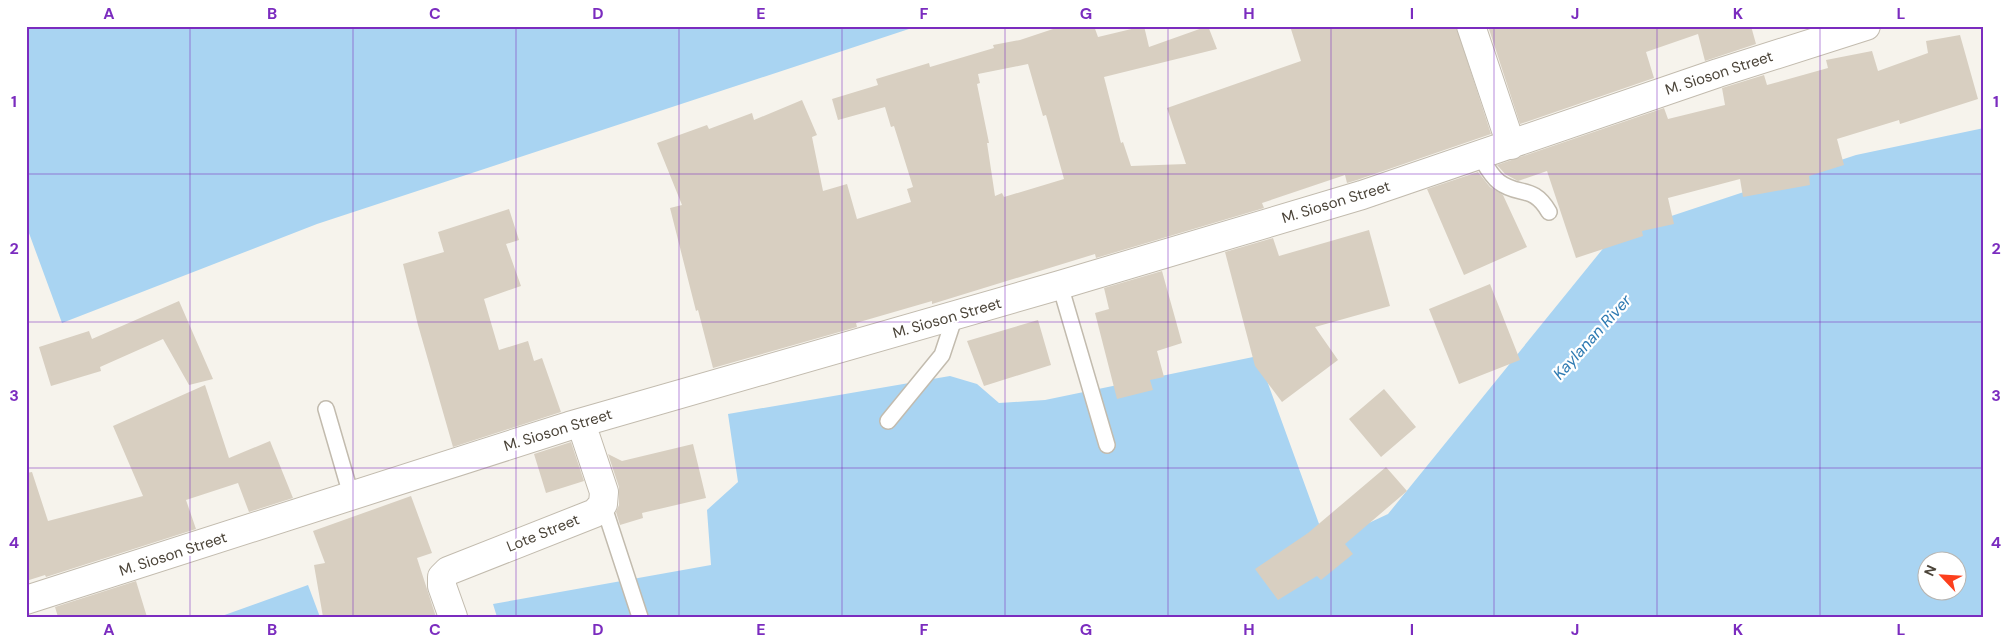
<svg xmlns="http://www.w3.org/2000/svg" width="2010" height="643" font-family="'DM Sans',sans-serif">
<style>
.water{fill:#a9d4f2;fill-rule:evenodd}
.building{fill:#d8cfc1;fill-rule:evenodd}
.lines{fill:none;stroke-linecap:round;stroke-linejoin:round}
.lane-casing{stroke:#c2bbae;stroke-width:18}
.street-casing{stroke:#c2bbae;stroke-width:30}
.lane{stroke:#fff;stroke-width:15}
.street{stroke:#fff;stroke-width:28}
.grid{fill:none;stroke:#7b2cbf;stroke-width:1;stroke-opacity:0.55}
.labels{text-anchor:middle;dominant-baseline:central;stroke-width:4.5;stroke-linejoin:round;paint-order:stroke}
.street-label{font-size:15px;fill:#4b4439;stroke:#fff}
.water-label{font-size:16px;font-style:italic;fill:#2e7ab2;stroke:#fff}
.neatline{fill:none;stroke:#7b2cbf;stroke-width:2}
.grid-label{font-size:16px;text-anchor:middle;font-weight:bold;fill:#7b2cbf}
</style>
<rect width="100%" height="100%" fill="#f6f3ec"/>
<path class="water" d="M 26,26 L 918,26 L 317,224 L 62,323 L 26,225 Z
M 1984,128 L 1984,617 L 497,617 L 493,604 L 711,565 L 707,510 L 738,482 L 728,414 L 950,376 L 977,384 L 999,403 L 1045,400 L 1258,356 L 1326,543 L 1388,514 L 1614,235 L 1856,155 ZM 1928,560 L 1958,560 L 1958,590 L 1928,590 Z
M 308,585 L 320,617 L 219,617 Z"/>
<path class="building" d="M 1062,26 L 1094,26 L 1098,37 L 1144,26 L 1149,47 L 1208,26 L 1217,49 L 1104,77 L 1121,143 L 1123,142 L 1131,166 L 1186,164 L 1167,108 L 1301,61 L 1290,26 L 1456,26 L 1491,134 L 1357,180 L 1347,183 L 1345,175 L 1262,203 L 1264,208 L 1096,258 L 1095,254 L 932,304 L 932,301 L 856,323 L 857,327 L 713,368 L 698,310 L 696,311 L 670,208 L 682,205 L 657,143 L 707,125 L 709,129 L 752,113 L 754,120 L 802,100 L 817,135 L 812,137 L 823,191 L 847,184 L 857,219 L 911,202 L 907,189 L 913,187 L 894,126 L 891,127 L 885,107 L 838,120 L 832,99 L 878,85 L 876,79 L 929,63 L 930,67 L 994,48 L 993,45 L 1020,40 ZM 1028,64 L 1043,116 L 1046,115 L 1064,179 L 1004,197 L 1002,193 L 995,196 L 987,143 L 989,143 L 977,84 L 980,83 L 978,74 Z
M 1488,26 L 1751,26 L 1756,44 L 1705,61 L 1698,34 L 1646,52 L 1654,78 L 1520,124 Z
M 1960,35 L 1978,99 L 1900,124 L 1899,120 L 1837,139 L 1844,165 L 1809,176 L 1810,185 L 1743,197 L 1740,179 L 1668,198 L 1674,224 L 1642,231 L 1643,236 L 1576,258 L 1547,171 L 1518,181 L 1505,174 L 1497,165 L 1664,108 L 1668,119 L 1725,105 L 1722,88 L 1764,75 L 1767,85 L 1828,68 L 1826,60 L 1872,51 L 1878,71 L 1928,53 L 1926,41 Z
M 1478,172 L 1490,187 L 1503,195 L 1527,247 L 1464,275 L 1427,189 Z
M 509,209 L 519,240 L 506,244 L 521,286 L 484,299 L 499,350 L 528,341 L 534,361 L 542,358 L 561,412 L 453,447 L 418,325 L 403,264 L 444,252 L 438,232 Z
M 1369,230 L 1390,306 L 1315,327 L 1338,360 L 1282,402 L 1255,366 L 1225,252 L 1273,238 L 1279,256 Z
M 1162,271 L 1182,343 L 1157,351 L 1164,377 L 1150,380 L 1153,390 L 1117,399 L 1095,313 L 1109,309 L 1104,288 Z
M 1490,284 L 1520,360 L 1459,384 L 1429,309 Z
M 179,301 L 213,379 L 189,385 L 163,339 L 100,367 L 101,371 L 51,386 L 39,347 L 89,331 L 92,339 Z
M 1038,320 L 1051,365 L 984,386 L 967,341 Z
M 205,385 L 229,458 L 270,441 L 293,498 L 249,512 L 238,483 L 186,500 L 196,529 L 46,577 L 45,575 L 26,581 L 26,473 L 32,472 L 48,521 L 143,496 L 113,426 Z
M 1384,389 L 1416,427 L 1381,457 L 1349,419 Z
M 571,442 L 584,481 L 546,493 L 534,454 Z
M 693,444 L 706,498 L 642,513 L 643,518 L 620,525 L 616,512 L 619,505 L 619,487 L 608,454 L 622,461 Z
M 1386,467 L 1407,491 L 1345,544 L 1353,554 L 1321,580 L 1317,576 L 1278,600 L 1255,569 L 1308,533 Z
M 411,496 L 432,553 L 417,558 L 436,617 L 323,617 L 314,565 L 325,563 L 313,531 Z
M 136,581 L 147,617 L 58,617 L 55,607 Z"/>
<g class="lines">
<defs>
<path id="lane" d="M 1480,156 C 1485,164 1491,176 1499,182 C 1519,197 1533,184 1549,212
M 1060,285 L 1107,445
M 326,409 L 351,495
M 888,421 L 942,355 L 955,316
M 603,504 L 640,617"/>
<path id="street" d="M 1471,26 L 1511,145
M 26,600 L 569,426 L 1060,285 L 1362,195 L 1718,73 L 1866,26
M 453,617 L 442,586 L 442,577 L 448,571 L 595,513 L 603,504 L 604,492 L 581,423"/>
</defs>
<use href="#lane" class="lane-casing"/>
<use href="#street" class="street-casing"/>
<use href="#lane" class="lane"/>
<use href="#street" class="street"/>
</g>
<path class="grid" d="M 190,26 L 190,617M 353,26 L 353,617M 516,26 L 516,617M 679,26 L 679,617M 842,26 L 842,617M 1005,26 L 1005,617M 1168,26 L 1168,617M 1331,26 L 1331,617M 1494,26 L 1494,617M 1657,26 L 1657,617M 1820,26 L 1820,617M 26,174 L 1984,174M 26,322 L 1984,322M 26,468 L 1984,468"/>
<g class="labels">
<g class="street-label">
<text transform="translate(1719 73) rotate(-18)">M. Sioson Street</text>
<text transform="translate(1336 202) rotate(-17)">M. Sioson Street</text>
<text transform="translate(947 318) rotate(-16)">M. Sioson Street</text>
<text transform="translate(558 430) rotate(-17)">M. Sioson Street</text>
<text transform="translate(543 533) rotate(-22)">Lote Street</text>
<text transform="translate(173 554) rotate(-18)">M. Sioson Street</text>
</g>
<g class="water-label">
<text transform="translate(1592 337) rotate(-48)">Kaylanan River</text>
</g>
</g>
<rect width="2010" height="643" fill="none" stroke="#ffffff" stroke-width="55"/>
<g transform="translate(1942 576) rotate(295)"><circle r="24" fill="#ffffff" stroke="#b7b4b0"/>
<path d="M0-4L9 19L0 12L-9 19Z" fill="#fc3f1d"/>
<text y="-8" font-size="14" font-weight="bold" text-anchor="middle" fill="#4b4439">N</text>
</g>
<rect x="28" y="28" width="1954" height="588" class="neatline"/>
<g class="grid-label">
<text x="109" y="19">A</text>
<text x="272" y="19">B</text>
<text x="435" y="19">C</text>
<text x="598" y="19">D</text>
<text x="761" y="19">E</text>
<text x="924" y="19">F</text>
<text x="1086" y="19">G</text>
<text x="1249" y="19">H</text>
<text x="1412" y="19">I</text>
<text x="1575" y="19">J</text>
<text x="1738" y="19">K</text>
<text x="1901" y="19">L</text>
<text x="14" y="107">1</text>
<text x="1996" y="107">1</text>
<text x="14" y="254">2</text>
<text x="1996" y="254">2</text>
<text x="14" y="401">3</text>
<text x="1996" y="401">3</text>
<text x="14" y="548">4</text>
<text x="1996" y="548">4</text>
<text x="109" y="635">A</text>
<text x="272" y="635">B</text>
<text x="435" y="635">C</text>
<text x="598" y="635">D</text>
<text x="761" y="635">E</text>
<text x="924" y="635">F</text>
<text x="1086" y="635">G</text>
<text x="1249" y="635">H</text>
<text x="1412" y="635">I</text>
<text x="1575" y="635">J</text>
<text x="1738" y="635">K</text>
<text x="1901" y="635">L</text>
</g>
</svg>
